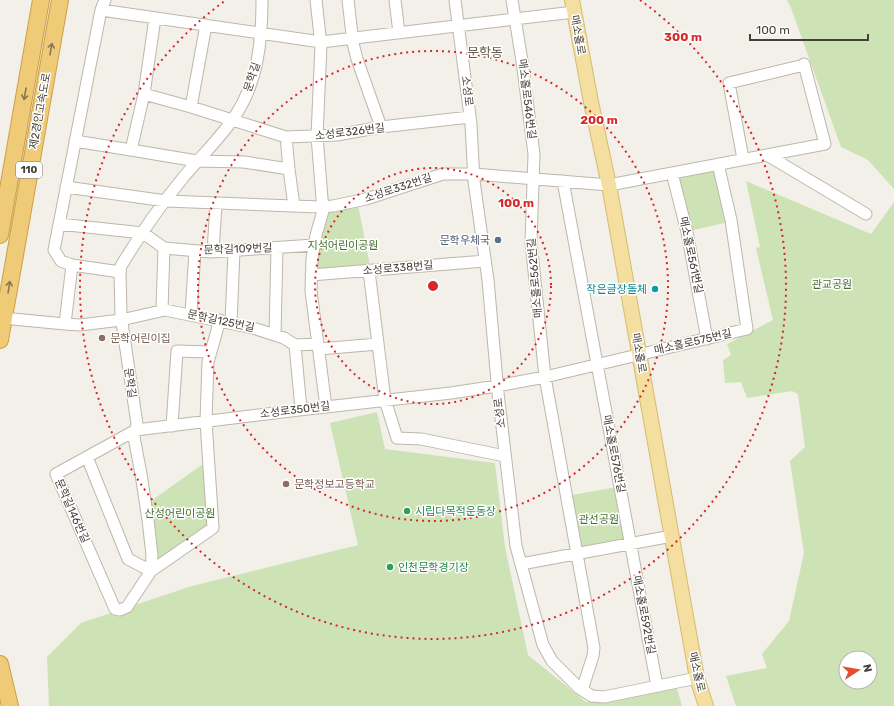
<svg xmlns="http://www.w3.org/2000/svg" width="894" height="706" font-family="Rubik,'Noto Sans KR',sans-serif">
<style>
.green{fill:#cde2b5;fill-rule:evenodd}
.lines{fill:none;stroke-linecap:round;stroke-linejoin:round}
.minor-casing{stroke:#bdb7ac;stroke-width:13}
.major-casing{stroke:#d7bb71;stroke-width:16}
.highway-casing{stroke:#cd9f47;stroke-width:18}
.minor{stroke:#fff;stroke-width:11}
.major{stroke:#f4dea0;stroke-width:14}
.highway{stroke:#efca77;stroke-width:16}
.oneway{stroke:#897751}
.ring{fill:none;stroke:#d62828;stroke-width:2;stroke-dasharray:2 4}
.service-dot{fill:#5c6f8a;stroke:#fff;stroke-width:1.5}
.culture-dot{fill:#0f9aa8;stroke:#fff;stroke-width:1.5}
.education-dot{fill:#8d6e63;stroke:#fff;stroke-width:1.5}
.leisure-dot{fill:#2e9e5b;stroke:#fff;stroke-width:1.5}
.labels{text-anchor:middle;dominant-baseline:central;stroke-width:3;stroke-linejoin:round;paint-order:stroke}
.shield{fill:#fff;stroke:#7d7974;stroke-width:1}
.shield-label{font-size:10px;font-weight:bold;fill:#454038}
.street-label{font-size:11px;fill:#454038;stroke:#fff}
.service-label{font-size:11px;fill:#4e5e75;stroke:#fff;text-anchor:end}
.park-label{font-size:11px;fill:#477131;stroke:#fff}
.culture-label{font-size:11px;fill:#0d838f;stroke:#fff;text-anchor:end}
.education-label{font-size:11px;fill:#785e54;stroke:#fff;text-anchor:start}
.leisure-label{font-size:11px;fill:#27864d;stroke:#fff;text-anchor:start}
.quarter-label{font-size:13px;fill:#675e50;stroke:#fff}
.centre{fill:#d62828;stroke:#fff;stroke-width:2}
.ring-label{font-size:12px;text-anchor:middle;font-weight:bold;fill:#d62828;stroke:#fff;stroke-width:3;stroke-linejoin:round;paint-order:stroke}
</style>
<rect width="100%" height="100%" fill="#f2f0e8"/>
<path class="green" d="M 787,0 L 894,0 L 894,189 L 868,160 L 841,147 L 791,8 Z
M 716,167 L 729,222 L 689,231 L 675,174 Z
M 746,181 L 871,234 L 894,202 L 894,706 L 736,706 L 726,676 L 767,668 L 762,654 L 789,621 L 804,553 L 790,461 L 805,447 L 798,394 L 792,391 L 747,398 L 741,382 L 725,383 L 723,360 L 731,355 L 727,344 L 773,320 L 756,248 L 760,247 ZM 846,658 L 870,658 L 870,682 L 846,682 Z
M 358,205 L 370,266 L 316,270 L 319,246 L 328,211 Z
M 377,412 L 385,449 L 495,463 L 505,547 L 528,655 L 586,702 L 676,685 L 682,706 L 49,706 L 47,657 L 81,623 L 192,586 L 358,545 L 330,423 Z
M 203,464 L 211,524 L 155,563 L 151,501 Z
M 617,487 L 627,541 L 579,547 L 572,495 Z"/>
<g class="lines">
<defs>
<path id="minor" d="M 105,0 L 101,10 L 321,42 L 574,12
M 262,0 C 262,40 258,82 235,116 C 220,139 199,158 182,179 C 160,206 139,236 121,266 L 120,272 L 121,316 L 137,424 L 134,437 L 141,474 L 148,520 L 152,555 L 151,571 L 127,607 L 120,610 L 115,609 L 56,474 L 136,430 L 299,410 L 451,393 L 497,386 L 545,377 L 747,329 L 731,220 L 718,164
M 316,0 L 321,45 L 317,136 L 323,211 L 316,235 L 312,259 L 311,291 L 326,407
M 348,0 L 353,43 L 357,59 L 381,127
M 395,0 L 399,33
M 455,0 L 471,124 L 474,181 L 488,280 L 498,393 L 516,546 L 543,645 L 552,661 L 579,688 L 592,696 L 604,697 L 697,678
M 512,0 L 522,61 L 534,154 L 531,242 L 545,377 L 594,648 L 593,656 L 582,690
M 101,10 L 54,250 L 61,261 L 72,265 L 120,272
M 155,18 L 144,94 L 131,150 L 197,161 L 244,162 L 289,169
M 144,94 L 191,107 L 286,137 L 337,135 L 381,127 L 470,117
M 191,107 L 206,25
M 286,137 L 289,169 L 294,206
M 75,141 L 131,150
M 767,155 L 866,214
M 743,159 L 729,83 L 804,65
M 672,173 L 687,232 L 707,339
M 563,181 L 657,686
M 66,187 L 166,201 L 320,207 L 333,206 L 366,199 L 443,174 L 474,174 L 609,185 L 825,144 L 804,64
M 59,224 L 143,233 L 164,248 L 210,252 L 314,245
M 213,252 L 216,204
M 72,265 L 65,324 L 80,325 L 121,320 L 165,310 L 253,328 L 284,338 L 295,345 L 318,344
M 369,271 L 385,400 L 397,438 L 421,439 L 505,456
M 311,275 L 485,261
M 162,310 L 164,248
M 191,314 L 195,251
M 13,319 L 65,324
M 231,323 L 234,251
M 275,335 L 277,248
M 295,345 L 301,409
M 319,349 L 378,344
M 172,426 L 177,351 L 210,352
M 87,457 L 128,559 L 151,571
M 521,564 L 672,536
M 151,571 L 213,528 L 206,421 L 208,362 L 220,320"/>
<path id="major" d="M 572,0 L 591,102 L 609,185 L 697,678 L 706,706"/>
<path id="highway" d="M 0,235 L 41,0
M 0,340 L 60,0
M 0,664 L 10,706"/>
</defs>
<use href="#minor" class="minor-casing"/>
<use href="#major" class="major-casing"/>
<use href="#highway" class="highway-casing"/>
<use href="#minor" class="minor"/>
<use href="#major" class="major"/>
<use href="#highway" class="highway"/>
</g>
<defs><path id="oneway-shaft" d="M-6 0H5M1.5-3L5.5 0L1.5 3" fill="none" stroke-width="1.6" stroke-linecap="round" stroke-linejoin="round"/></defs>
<g class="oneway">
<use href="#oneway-shaft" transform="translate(51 49) rotate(-80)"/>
<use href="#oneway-shaft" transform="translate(25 94) rotate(100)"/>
<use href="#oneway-shaft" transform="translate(9 287) rotate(-81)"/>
</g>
<g class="ring">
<circle cx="433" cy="286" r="118"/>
<circle cx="433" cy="286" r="235"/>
<path d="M640 0A353 353 0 1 1 226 0"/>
</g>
<circle class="service-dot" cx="498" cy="240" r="4"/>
<circle class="culture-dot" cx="655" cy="289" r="4"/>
<g class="education-dot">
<circle cx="102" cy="338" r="4"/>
<circle cx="286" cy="484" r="4"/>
</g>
<g class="leisure-dot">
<circle cx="407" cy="511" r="4"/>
<circle cx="390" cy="567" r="4"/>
</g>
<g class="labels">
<rect class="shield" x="16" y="162" width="26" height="16" rx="3"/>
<g class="shield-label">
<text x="29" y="170">110</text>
</g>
<g class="street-label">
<text transform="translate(578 35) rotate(80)">매소홀로</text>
<text transform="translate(252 77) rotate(-72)">문학길</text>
<text transform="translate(467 91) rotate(83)">소성로</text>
<text transform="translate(527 99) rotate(83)">매소홀로546번길</text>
<text transform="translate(40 111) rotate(-80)">제2경인고속도로</text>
<text transform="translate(350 132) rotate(-7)">소성로326번길</text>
<text transform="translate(398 188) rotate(-18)">소성로332번길</text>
<text transform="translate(238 249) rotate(-2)">문학길109번길</text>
<text transform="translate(691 255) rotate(78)">매소홀로561번길</text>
<text transform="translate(398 268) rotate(-5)">소성로338번길</text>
<text transform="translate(535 278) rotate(-95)">매소홀로562번길</text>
<text transform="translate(221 321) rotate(12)">문학길125번길</text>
<text transform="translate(693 342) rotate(-13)">매소홀로575번길</text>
<text transform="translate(639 353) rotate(80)">매소홀로</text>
<text transform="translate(130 383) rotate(82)">문학길</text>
<text transform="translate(295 410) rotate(-7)">소성로350번길</text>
<text transform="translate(500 413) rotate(-97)">소성로</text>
<text transform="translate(614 454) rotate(79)">매소홀로576번길</text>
<text transform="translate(72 511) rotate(66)">문학길146번길</text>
<text transform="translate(644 615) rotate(79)">매소홀로592번길</text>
<text transform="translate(697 672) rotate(77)">매소홀로</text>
</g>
<g class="service-label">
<text x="490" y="240">문학우체국</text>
</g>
<g class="park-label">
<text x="343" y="245">지석어린이공원</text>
<text x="832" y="284">관교공원</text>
<text x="180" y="513">산성어린이공원</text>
<text x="599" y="519">관선공원</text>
</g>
<g class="culture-label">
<text x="647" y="289">작은글장돌체</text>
</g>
<g class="education-label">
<text x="110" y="338">문학어린이집</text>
<text x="294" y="484">문학정보고등학교</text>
</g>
<g class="leisure-label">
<text x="415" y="511">시립다목적운동장</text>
<text x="398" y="567">인천문학경기장</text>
</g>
<g class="quarter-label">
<text x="485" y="52">문학동</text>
</g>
</g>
<circle cx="433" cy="286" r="6" class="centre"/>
<g class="ring-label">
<text x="683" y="41">300 m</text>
<text x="599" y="124">200 m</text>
<text x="516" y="207">100 m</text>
</g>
<g transform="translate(858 670) rotate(78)"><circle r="19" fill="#ffffff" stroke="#b5b3af"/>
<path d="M0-3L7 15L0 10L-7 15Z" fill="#e44e2e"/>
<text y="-6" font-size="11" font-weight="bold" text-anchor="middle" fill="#454038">N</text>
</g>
<path d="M750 34v6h118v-6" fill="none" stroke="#454038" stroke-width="2"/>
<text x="756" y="34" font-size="12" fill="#454038" stroke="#ffffff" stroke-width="3" paint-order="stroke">100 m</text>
</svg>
